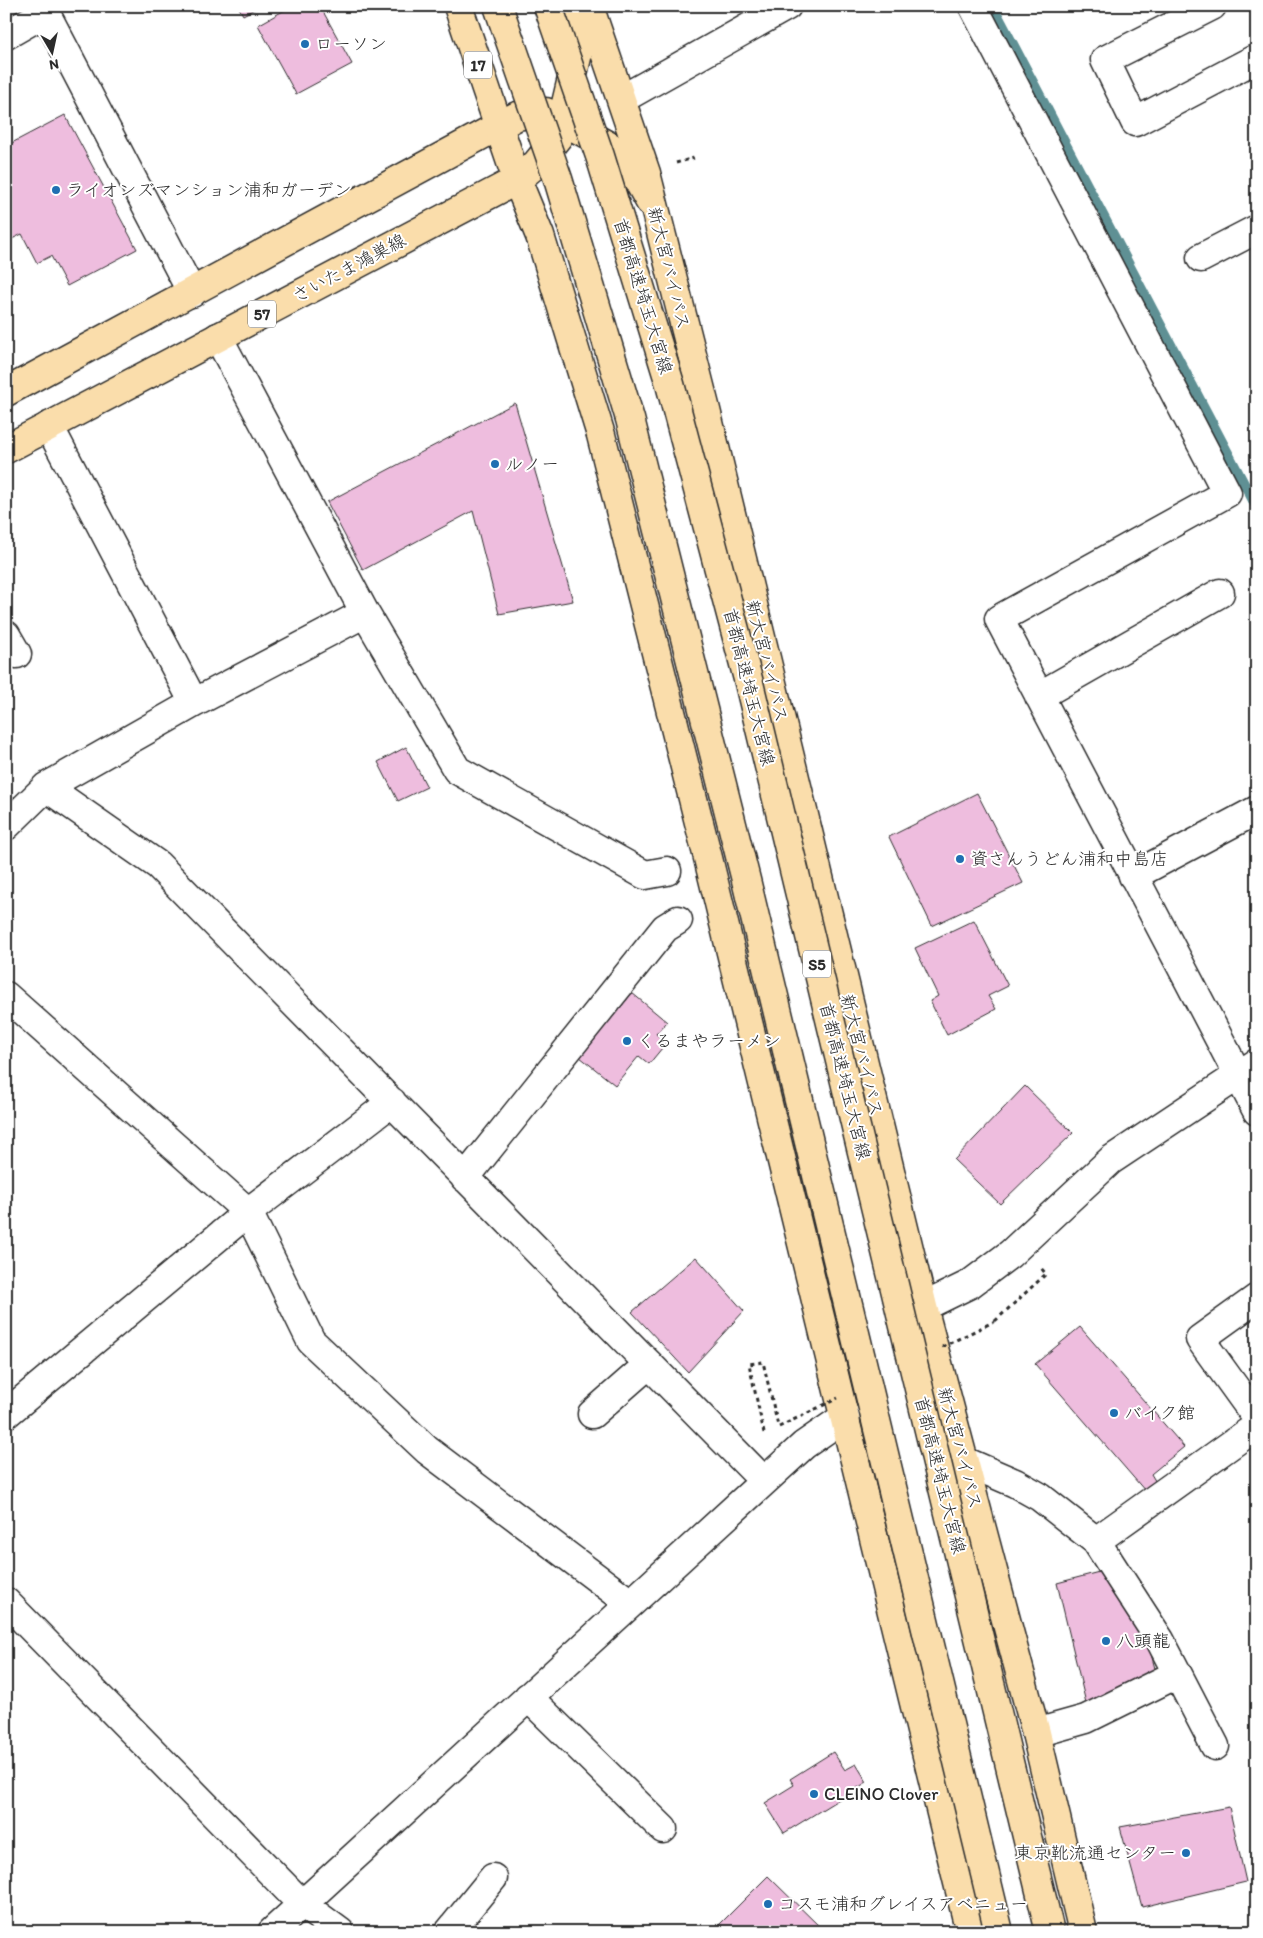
<svg xmlns="http://www.w3.org/2000/svg" width="1263" height="1938" font-family="Itim,'Klee One',sans-serif">
<style>
.lines{fill:none;stroke-linecap:round;stroke-linejoin:round}
.stream{stroke:#5f9094;stroke-width:10}
.building{fill:#eebdde;stroke:#2b2b2b}
.minor-casing{stroke:#2b2b2b;stroke-width:31}
.major-casing{stroke:#2b2b2b;stroke-width:31}
.highway-casing{stroke:#2b2b2b;stroke-width:31}
.path{stroke:#2b2b2b;stroke-width:3;stroke-dasharray:4 4;stroke-linecap:butt}
.minor{stroke:#fff;stroke-width:28}
.major{stroke:#faddab;stroke-width:28}
.highway{stroke:#faddab;stroke-width:28}
.highway-bridge-casing{stroke:#2b2b2b;stroke-width:31;stroke-linecap:butt}
.path-bridge{stroke:#2b2b2b;stroke-width:3;stroke-dasharray:4 4;stroke-linecap:butt}
.highway-bridge{stroke:#faddab;stroke-width:28}
.poi-dot{fill:#1f6fb2;stroke:#fff;stroke-width:2}
.labels{text-anchor:middle;dominant-baseline:central;stroke-width:4;stroke-linejoin:round;paint-order:stroke}
.shield{fill:#fff;stroke:#6b6b6b;stroke-width:1}
.shield-label{font-size:16px;font-weight:bold;fill:#2b2b2b}
.poi-label{font-size:18px;fill:#2b2b2b;stroke:#fff;text-anchor:start}
.street-label{font-size:18px;fill:#2b2b2b;stroke:#fff}
</style>
<rect width="100%" height="100%" fill="#fff"/>
<filter id="ink" filterUnits="userSpaceOnUse"><feTurbulence type="fractalNoise" baseFrequency=".02" numOctaves="2"/><feDisplacementMap in="SourceGraphic" scale="10" xChannelSelector="R" yChannelSelector="G"/><feConvolveMatrix kernelMatrix="1 2 1 2 8 2 1 2 1" color-interpolation-filters="sRGB"/></filter>
<g filter="url(#ink)">
<g class="lines">
<path class="stream" d="M 993,6 L 1257,508"/>
</g>
<path class="building" d="M 238,6 L 260,6 L 243,15 Z
M 292,6 L 320,6 L 352,64 L 296,94 L 258,25 Z
M 65,115 L 137,249 L 67,286 L 51,256 L 37,263 L 22,234 L 6,242 L 6,146 Z
M 515,403 L 573,601 L 499,614 L 473,511 L 363,570 L 327,502 Z
M 406,747 L 427,787 L 398,801 L 378,762 Z
M 977,793 L 1023,883 L 932,926 L 889,837 Z
M 974,920 L 1008,986 L 988,996 L 996,1009 L 947,1035 L 930,1001 L 938,996 L 915,948 Z
M 632,993 L 667,1022 L 656,1034 L 667,1042 L 649,1064 L 639,1056 L 615,1085 L 580,1057 Z
M 1025,1086 L 1073,1133 L 1000,1204 L 954,1160 Z
M 696,1257 L 744,1311 L 688,1372 L 632,1312 Z
M 1080,1327 L 1184,1447 L 1151,1474 L 1157,1484 L 1146,1492 L 1035,1364 Z
M 1099,1572 L 1125,1606 L 1149,1647 L 1156,1672 L 1086,1703 L 1057,1583 Z
M 833,1752 L 845,1770 L 856,1764 L 867,1782 L 784,1833 L 765,1803 L 794,1785 L 790,1779 Z
M 1229,1807 L 1246,1882 L 1142,1907 L 1120,1827 Z
M 768,1876 L 825,1932 L 712,1932 Z"/>
<g class="lines">
<defs>
<path id="minor" d="M 42,6 L 192,293
M 973,6 L 1227,493 L 999,619 L 1257,1111
M 1212,6 L 1105,60 L 1135,122 L 1257,58
M 6,35 L 46,12
M 622,99 L 787,6
M 1201,258 L 1257,229
M 218,337 L 365,613 L 457,770 L 645,875 L 667,871
M 49,426 L 194,703
M 6,635 L 17,654
M 1039,696 L 1220,593
M 46,787 L 158,865 L 764,1481
M 6,826 L 46,787 L 194,703 L 365,613
M 1133,876 L 1257,810
M 6,996 L 248,1212 L 311,1341 L 427,1450 L 630,1603
M 465,1178 L 665,928 L 678,920
M 1257,1298 L 1200,1339 L 1257,1418
M 923,1307 L 970,1284 L 1010,1254 L 1111,1160 L 1257,1063
M 6,1414 L 248,1212 L 392,1102
M 592,1414 L 649,1364
M 962,1460 L 1015,1483 L 1040,1497 L 1096,1541 L 1160,1640 L 1215,1746
M 1096,1541 L 1257,1426
M 6,1602 L 302,1904 L 340,1932
M 528,1697 L 663,1829
M 1036,1733 L 1086,1719 L 1177,1674
M 272,1932 L 804,1445 L 846,1416
M 449,1932 L 493,1878"/>
<path id="major" d="M 6,392 L 517,116 L 546,112 L 609,146 L 635,175 L 650,202
M 6,449 L 517,180 L 536,164 L 558,137 L 578,53 L 577,6"/>
<path id="highway" d="M 458,6 L 517,180 L 540,236 L 601,435 L 708,858 L 970,1932
M 589,6 L 646,173 L 705,406 L 923,1307 L 1036,1733 L 1083,1932"/>
</defs>
<use href="#minor" class="minor-casing"/>
<use href="#major" class="major-casing"/>
<use href="#highway" class="highway-casing"/>
<path class="path" d="M 676,163 L 694,158
M 995,1321 L 1046,1274 L 1041,1268
M 764,1433 L 749,1364 L 763,1362 L 778,1426"/>
<use href="#minor" class="minor"/>
<use href="#major" class="major"/>
<use href="#highway" class="highway"/>
<defs>
<path id="highway-bridge" d="M 498,6 L 558,179 L 630,419 L 746,880 L 999,1932
M 548,6 L 600,156 L 670,384 L 749,683 L 1050,1932"/>
</defs>
<use href="#highway-bridge" class="highway-bridge-casing"/>
<path class="path-bridge" d="M 942,1347 L 995,1321
M 779,1427 L 838,1398"/>
<use href="#highway-bridge" class="highway-bridge"/>
</g>
</g>
<g class="poi-dot">
<circle cx="305" cy="44" r="5"/>
<circle cx="56" cy="190" r="5"/>
<circle cx="495" cy="464" r="5"/>
<circle cx="960" cy="859" r="5"/>
<circle cx="627" cy="1041" r="5"/>
<circle cx="1114" cy="1413" r="5"/>
<circle cx="1106" cy="1641" r="5"/>
<circle cx="814" cy="1794" r="5"/>
<circle cx="1186" cy="1853" r="5"/>
<circle cx="768" cy="1904" r="5"/>
</g>
<g class="labels">
<g class="shield">
<rect x="464" y="51.5" width="28" height="27" rx="4"/>
<rect x="248" y="300.5" width="28" height="27" rx="4"/>
<rect x="803" y="950.5" width="28" height="27" rx="4"/>
</g>
<g class="shield-label">
<text x="478" y="65">17</text>
<text x="262" y="314">57</text>
<text x="817" y="964">S5</text>
</g>
<g class="poi-label">
<text x="315" y="44">ローソン</text>
<text x="66" y="190">ライオンズマンション浦和ガーデン</text>
<text x="505" y="464">ルノー</text>
<text x="970" y="859">資さんうどん浦和中島店</text>
<text x="637" y="1041">くるまやラーメン</text>
<text x="1124" y="1413">バイク館</text>
<text x="1116" y="1641">八頭龍</text>
<text x="824" y="1794">CLEINO Clover</text>
<text x="1176" y="1853" text-anchor="end">東京靴流通センター</text>
<text x="778" y="1904">コスモ浦和グレイスアベニュー</text>
</g>
<g class="street-label">
<text transform="translate(349 268) rotate(-28)">さいたま鴻巣線</text>
<text transform="translate(669 268) rotate(76)">新大宮バイパス</text>
<text transform="translate(643 296) rotate(73)">首都高速埼玉大宮線</text>
<text transform="translate(767 661) rotate(76)">新大宮バイパス</text>
<text transform="translate(749 687) rotate(76)">首都高速埼玉大宮線</text>
<text transform="translate(862 1055) rotate(76)">新大宮バイパス</text>
<text transform="translate(845 1081) rotate(76)">首都高速埼玉大宮線</text>
<text transform="translate(960 1448) rotate(75)">新大宮バイパス</text>
<text transform="translate(940 1475) rotate(76)">首都高速埼玉大宮線</text>
</g>
</g>
<rect width="1263" height="1938" fill="none" stroke="#fff" stroke-width="25"/>
<rect x="12" y="12" width="1238" height="1913" fill="none" stroke="#2b2b2b" stroke-width="2" filter="url(#ink)"/>
<g transform="translate(52 52) rotate(171)" stroke="#ffffff" stroke-width="4" paint-order="stroke">
<path d="M0-4L9 19L0 12L-9 19Z" fill="#2b2b2b"/>
<text y="-8" font-size="14" font-weight="bold" text-anchor="middle" fill="#2b2b2b">N</text>
</g>
</svg>
